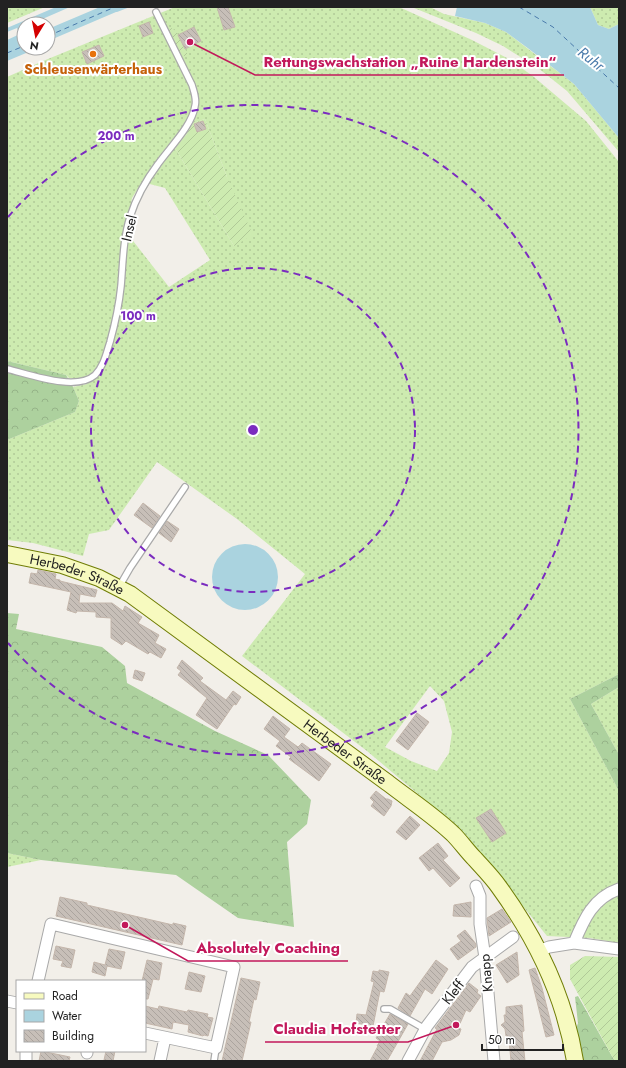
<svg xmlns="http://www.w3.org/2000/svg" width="626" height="1068" font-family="Jost,sans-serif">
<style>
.grass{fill:url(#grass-dots);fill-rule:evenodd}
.forest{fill:url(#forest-crowns)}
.garden{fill:url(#garden-furrows)}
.water{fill:#aad3df}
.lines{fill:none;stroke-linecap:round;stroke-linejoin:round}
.ferry{stroke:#4a7aab;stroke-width:1;stroke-dasharray:5 4;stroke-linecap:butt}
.building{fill:url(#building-back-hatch);stroke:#c4b6ab}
.lane-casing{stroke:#a9a9a9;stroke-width:8}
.street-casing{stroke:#a9a9a9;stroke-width:13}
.secondary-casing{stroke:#707d05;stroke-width:18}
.lane{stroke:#fff;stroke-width:5.5}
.street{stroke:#fff;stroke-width:11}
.secondary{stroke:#f7fabf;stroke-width:16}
.ring{fill:none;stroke:#7b2cbf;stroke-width:2;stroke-dasharray:7 5}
.food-dot{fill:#e8710a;stroke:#fff;stroke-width:1.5}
.labels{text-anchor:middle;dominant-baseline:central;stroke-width:4;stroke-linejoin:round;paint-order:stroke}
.food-label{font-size:14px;font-weight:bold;fill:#c56008;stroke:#fff}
.street-label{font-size:14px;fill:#222;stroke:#fff}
.water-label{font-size:15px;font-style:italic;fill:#4a7aab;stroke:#fff}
.centre{fill:#7b2cbf;stroke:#fff;stroke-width:2}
.ring-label{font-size:12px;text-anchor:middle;font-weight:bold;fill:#7b2cbf;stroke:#fff;stroke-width:4;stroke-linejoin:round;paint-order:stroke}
.leader{fill:none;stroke:#c2185b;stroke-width:1.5}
.callout-dot{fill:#c2185b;stroke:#fff;stroke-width:1.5}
.callout-label{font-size:15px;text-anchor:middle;font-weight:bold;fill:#c2185b;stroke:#fff;stroke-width:4;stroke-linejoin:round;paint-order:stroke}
</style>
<defs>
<pattern id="grass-dots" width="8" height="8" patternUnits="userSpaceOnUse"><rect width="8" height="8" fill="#cdebb0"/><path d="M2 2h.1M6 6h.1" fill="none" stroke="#b0c997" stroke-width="1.8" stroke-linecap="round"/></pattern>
<pattern id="forest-crowns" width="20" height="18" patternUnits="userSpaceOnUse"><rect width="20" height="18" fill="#add19e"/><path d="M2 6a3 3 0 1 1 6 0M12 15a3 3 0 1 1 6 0" fill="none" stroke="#95b388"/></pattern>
<pattern id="garden-furrows" width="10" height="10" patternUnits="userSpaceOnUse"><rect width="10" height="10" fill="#cdebb0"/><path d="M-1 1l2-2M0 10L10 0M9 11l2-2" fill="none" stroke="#b0c997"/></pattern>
<pattern id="building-back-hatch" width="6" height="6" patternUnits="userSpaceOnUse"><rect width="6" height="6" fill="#c7bfb8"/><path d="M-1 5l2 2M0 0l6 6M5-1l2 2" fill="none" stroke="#aba49e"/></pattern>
</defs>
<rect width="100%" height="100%" fill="#f2efe9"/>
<path class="grass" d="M 7,7 L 45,7 L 7,23 Z
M 175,7 L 399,7 L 472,40 L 509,59 L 534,77 L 586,121 L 619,162 L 619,674 L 570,699 L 619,791 L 619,943 L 590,938 L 547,936 L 462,831 L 367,751 L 242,656 L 305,574 L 237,519 L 157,462 L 109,530 L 89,534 L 83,556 L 33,543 L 7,540 L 7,440 L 75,412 L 79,401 L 73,387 L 87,384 L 85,380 L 69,378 L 66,375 L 7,361 L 7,77 L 43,61 ZM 205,119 L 227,177 L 234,246 L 175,148 L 186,135 L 193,123 ZM 142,182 L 165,188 L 210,260 L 169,287 L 130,237 L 126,234 L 132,198 ZM 430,686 L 444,701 L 452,732 L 449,753 L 437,771 L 411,761 L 385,747 Z
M 415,7 L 432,8 L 444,14 L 485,23 L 506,32 L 574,84 L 619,138 L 619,152 L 567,91 L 538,68 L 503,46 L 476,33 L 414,8 Z
M 590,7 L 619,7 L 619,24 L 609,29 L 598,25 Z
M 619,687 L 619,755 L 591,704 Z
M 7,853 L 41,860 L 7,867 Z"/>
<path class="forest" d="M 7,361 L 66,375 L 73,387 L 79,401 L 75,412 L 7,440 Z
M 7,613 L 19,614 L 16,629 L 102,647 L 125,666 L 127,683 L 215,731 L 268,755 L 311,800 L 307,824 L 287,842 L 294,927 L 238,918 L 176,875 L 41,860 L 7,853 Z
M 619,674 L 619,687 L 591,704 L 619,755 L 619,791 L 570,699 Z
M 578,996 L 613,1058 L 616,1061 L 581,1061 L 576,1029 L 578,1023 L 575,997 Z"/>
<path class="garden" d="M 168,26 L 176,31 L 188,55 L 184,56 L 181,55 L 167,27 Z
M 205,119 L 227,177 L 253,235 L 234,246 L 175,148 L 186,135 L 193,123 Z
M 585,956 L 619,957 L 619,1061 L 616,1061 L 613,1058 L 570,979 L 570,965 Z"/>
<path class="water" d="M 56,7 L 70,7 L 31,24 L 24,24 L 24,27 L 19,29 L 21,33 L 24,32 L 24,48 L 38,48 L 7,61 L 7,40 L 20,34 L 17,28 L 7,32 L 7,28 Z
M 100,7 L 130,7 L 117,12 L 116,12 L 48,41 L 48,29 Z
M 457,7 L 590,7 L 598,25 L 609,29 L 619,24 L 619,138 L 574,84 L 529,49 L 506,32 L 485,23 L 455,16 Z
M212 577a33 33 0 1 1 66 0a33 33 0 1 1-66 0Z"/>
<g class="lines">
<path class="ferry" d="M 519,7 L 553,27 L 619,88
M 48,36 L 115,7
M 7,53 L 24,46"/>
</g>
<path class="building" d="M 217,7 L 228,7 L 235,27 L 224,30 Z
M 149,22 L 153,33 L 143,37 L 139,26 Z
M 194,27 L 201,41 L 185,49 L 178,35 Z
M 99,45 L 104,56 L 87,64 L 82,52 Z
M 203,121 L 206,129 L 197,132 L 194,124 Z
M 143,503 L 160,516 L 152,528 L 134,515 Z
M 167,521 L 179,529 L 171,542 L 159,533 Z
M 38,570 L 56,574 L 55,579 L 60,580 L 60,581 L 97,590 L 95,597 L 80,594 L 79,603 L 112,603 L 123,611 L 125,606 L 142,617 L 138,623 L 159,635 L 155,643 L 166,649 L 161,658 L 150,652 L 148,654 L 126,641 L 122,645 L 111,638 L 111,618 L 96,617 L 96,612 L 77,611 L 76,613 L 67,610 L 71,592 L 29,583 L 31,573 L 37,574 Z
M 182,660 L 203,678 L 200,681 L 226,700 L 233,691 L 241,697 L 236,705 L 234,704 L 217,729 L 196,715 L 207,698 L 178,675 L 181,671 L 177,668 Z
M 135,670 L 145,673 L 142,681 L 133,678 Z
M 417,713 L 429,722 L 408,750 L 396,741 Z
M 273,716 L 290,729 L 284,737 L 298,747 L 302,743 L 331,764 L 319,781 L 289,759 L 291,757 L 276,746 L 280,741 L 264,729 Z
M 376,791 L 386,799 L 388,799 L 392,801 L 391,806 L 384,816 L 371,806 L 374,802 L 370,798 Z
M 491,809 L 506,833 L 492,842 L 476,818 Z
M 410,816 L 420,825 L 406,840 L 396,832 Z
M 438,843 L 448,856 L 443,860 L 460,878 L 450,887 L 433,868 L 429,871 L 419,858 Z
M 60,897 L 87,903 L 87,905 L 173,925 L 173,923 L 186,926 L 182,945 L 56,916 Z
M 471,902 L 471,917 L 453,916 L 454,905 Z
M 502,909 L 511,922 L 489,936 L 487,918 Z
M 465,930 L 476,944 L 476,947 L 458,960 L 450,949 L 461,941 L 457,936 Z
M 56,946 L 75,950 L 71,968 L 61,966 L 63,961 L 53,959 Z
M 109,949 L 125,952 L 121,969 L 107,966 L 105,976 L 92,972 L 94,962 L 105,965 Z
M 517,952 L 519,975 L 507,983 L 496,965 Z
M 147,960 L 162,963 L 159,980 L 153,979 L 148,999 L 145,999 L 145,981 L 142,981 Z
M 436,960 L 448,969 L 432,994 L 425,989 L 410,1016 L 398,1008 L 406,993 L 410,996 Z
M 535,968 L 542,988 L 554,1035 L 546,1037 L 529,970 Z
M 379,970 L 389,972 L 384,992 L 380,991 L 373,1026 L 356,1023 L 357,1014 L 366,1015 L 374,982 L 371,981 L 373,971 L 379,972 Z
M 189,972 L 205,976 L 201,992 L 185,989 Z
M 241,978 L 260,982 L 256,1000 L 254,999 L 249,1022 L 251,1022 L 242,1061 L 222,1061 Z
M 469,983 L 478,990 L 477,993 L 481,996 L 470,1012 L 466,1010 L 458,1028 L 461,1029 L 459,1035 L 451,1040 L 442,1042 L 432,1061 L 420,1061 L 437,1029 L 435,1028 Z
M 522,1005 L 524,1031 L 522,1032 L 525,1061 L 511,1061 L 509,1040 L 512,1041 L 509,1038 L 508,1036 L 506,1036 L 505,1029 L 501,1025 L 505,1022 L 504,1015 L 506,1015 L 506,1007 Z
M 145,1006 L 158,1009 L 159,1006 L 187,1012 L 188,1010 L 208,1014 L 207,1017 L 213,1018 L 208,1036 L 204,1035 L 203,1036 L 188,1032 L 189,1025 L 173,1022 L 172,1029 L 145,1023 Z
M 390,1014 L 408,1024 L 387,1061 L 370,1061 L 378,1046 L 377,1046 L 380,1041 L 376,1038 Z
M 41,1051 L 70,1057 L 69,1061 L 39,1061 Z
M 106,1051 L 115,1051 L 113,1061 L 104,1060 Z"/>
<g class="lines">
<defs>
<path id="lane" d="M 7,369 C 29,374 76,392 95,375 C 104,366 106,354 110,342 C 115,324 119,305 121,286 C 123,263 123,239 130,217 C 136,198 146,180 158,164 C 170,147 192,126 195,106 C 197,99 194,92 192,85 L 156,12
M 119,587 L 130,568 L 185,487
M 384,1009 L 390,1009 L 425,1029
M 214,1061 L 216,1048"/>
<path id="street" d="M 476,886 L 480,896 L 480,924 L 485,958 L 494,1061
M 574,943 C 584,919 593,898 619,889
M 538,951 L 549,947 L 574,943 L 619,949
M 38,981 L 51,924 L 234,967 L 216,1048 L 145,1033
M 7,1001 L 17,1003
M 87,1053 L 87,1051
M 26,1061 L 26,1051
M 160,1061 L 165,1038
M 408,1061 L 427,1026 L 472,967 L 513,937"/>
<g id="secondary">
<path id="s1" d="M 7,554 L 62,565 L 99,578 L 130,594 L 388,783 C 410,800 433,815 453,834 C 461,842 467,851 475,859 C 483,868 492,877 499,887 C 536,938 565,998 575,1061"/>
</g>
</defs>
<use href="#lane" class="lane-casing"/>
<use href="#street" class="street-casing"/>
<use href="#secondary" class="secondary-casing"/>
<use href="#lane" class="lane"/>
<use href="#street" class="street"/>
<use href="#secondary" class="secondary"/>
</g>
<g class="ring">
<circle cx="253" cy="430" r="162"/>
<path d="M8 217A325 325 0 1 1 8 643"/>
</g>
<circle class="food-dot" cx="93" cy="54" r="4"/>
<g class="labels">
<g class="food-label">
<text x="93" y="69">Schleusenwärterhaus</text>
</g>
<g class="street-label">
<text transform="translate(129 228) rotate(-77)">Insel</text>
<text stroke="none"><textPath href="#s1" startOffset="73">Herbeder Straße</textPath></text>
<text stroke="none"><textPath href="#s1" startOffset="397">Herbeder Straße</textPath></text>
<text transform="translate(486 973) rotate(-95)">Knapp</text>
<text transform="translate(453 992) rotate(-52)">Kleff</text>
</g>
<g class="water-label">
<text transform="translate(591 59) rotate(38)">Ruhr</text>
</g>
</g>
<circle cx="253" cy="430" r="6" class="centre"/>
<g class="ring-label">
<text x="116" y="140">200 m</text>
<text x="138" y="320">100 m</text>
</g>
<path class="leader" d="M190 42L255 75H564M125 925L188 961H348M456 1025L408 1042H265"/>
<g class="callout-dot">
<circle cx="190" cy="42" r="4"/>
<circle cx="125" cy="925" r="4"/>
<circle cx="456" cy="1025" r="4"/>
</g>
<g class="callout-label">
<text x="410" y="67">Rettungswachstation „Ruine Hardenstein“</text>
<text x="268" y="953">Absolutely Coaching</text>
<text x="337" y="1034">Claudia Hofstetter</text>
</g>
<rect width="626" height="1068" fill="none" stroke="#222222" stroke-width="16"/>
<rect x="16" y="980" width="130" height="72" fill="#ffffff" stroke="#a7a7a7"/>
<rect x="24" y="993" width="20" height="6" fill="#f7fabf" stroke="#a7a7a7"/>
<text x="52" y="1000" font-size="12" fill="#222222">Road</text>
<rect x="24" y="1010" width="20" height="12" fill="#aad3df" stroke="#a7a7a7"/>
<text x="52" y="1020" font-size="12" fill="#222222">Water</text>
<rect x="24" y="1030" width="20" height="12" fill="url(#building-back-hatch)" stroke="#a7a7a7"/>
<text x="52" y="1040" font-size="12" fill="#222222">Building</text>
<g transform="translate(36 36) rotate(190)"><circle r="19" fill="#ffffff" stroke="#a7a7a7"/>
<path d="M0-3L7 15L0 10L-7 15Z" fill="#d40000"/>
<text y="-6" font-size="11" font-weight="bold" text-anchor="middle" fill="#222222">N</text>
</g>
<path d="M482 1044v6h81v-6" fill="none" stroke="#222222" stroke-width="2"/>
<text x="488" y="1044" font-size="12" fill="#222222" stroke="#ffffff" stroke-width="3" paint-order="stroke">50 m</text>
</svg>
